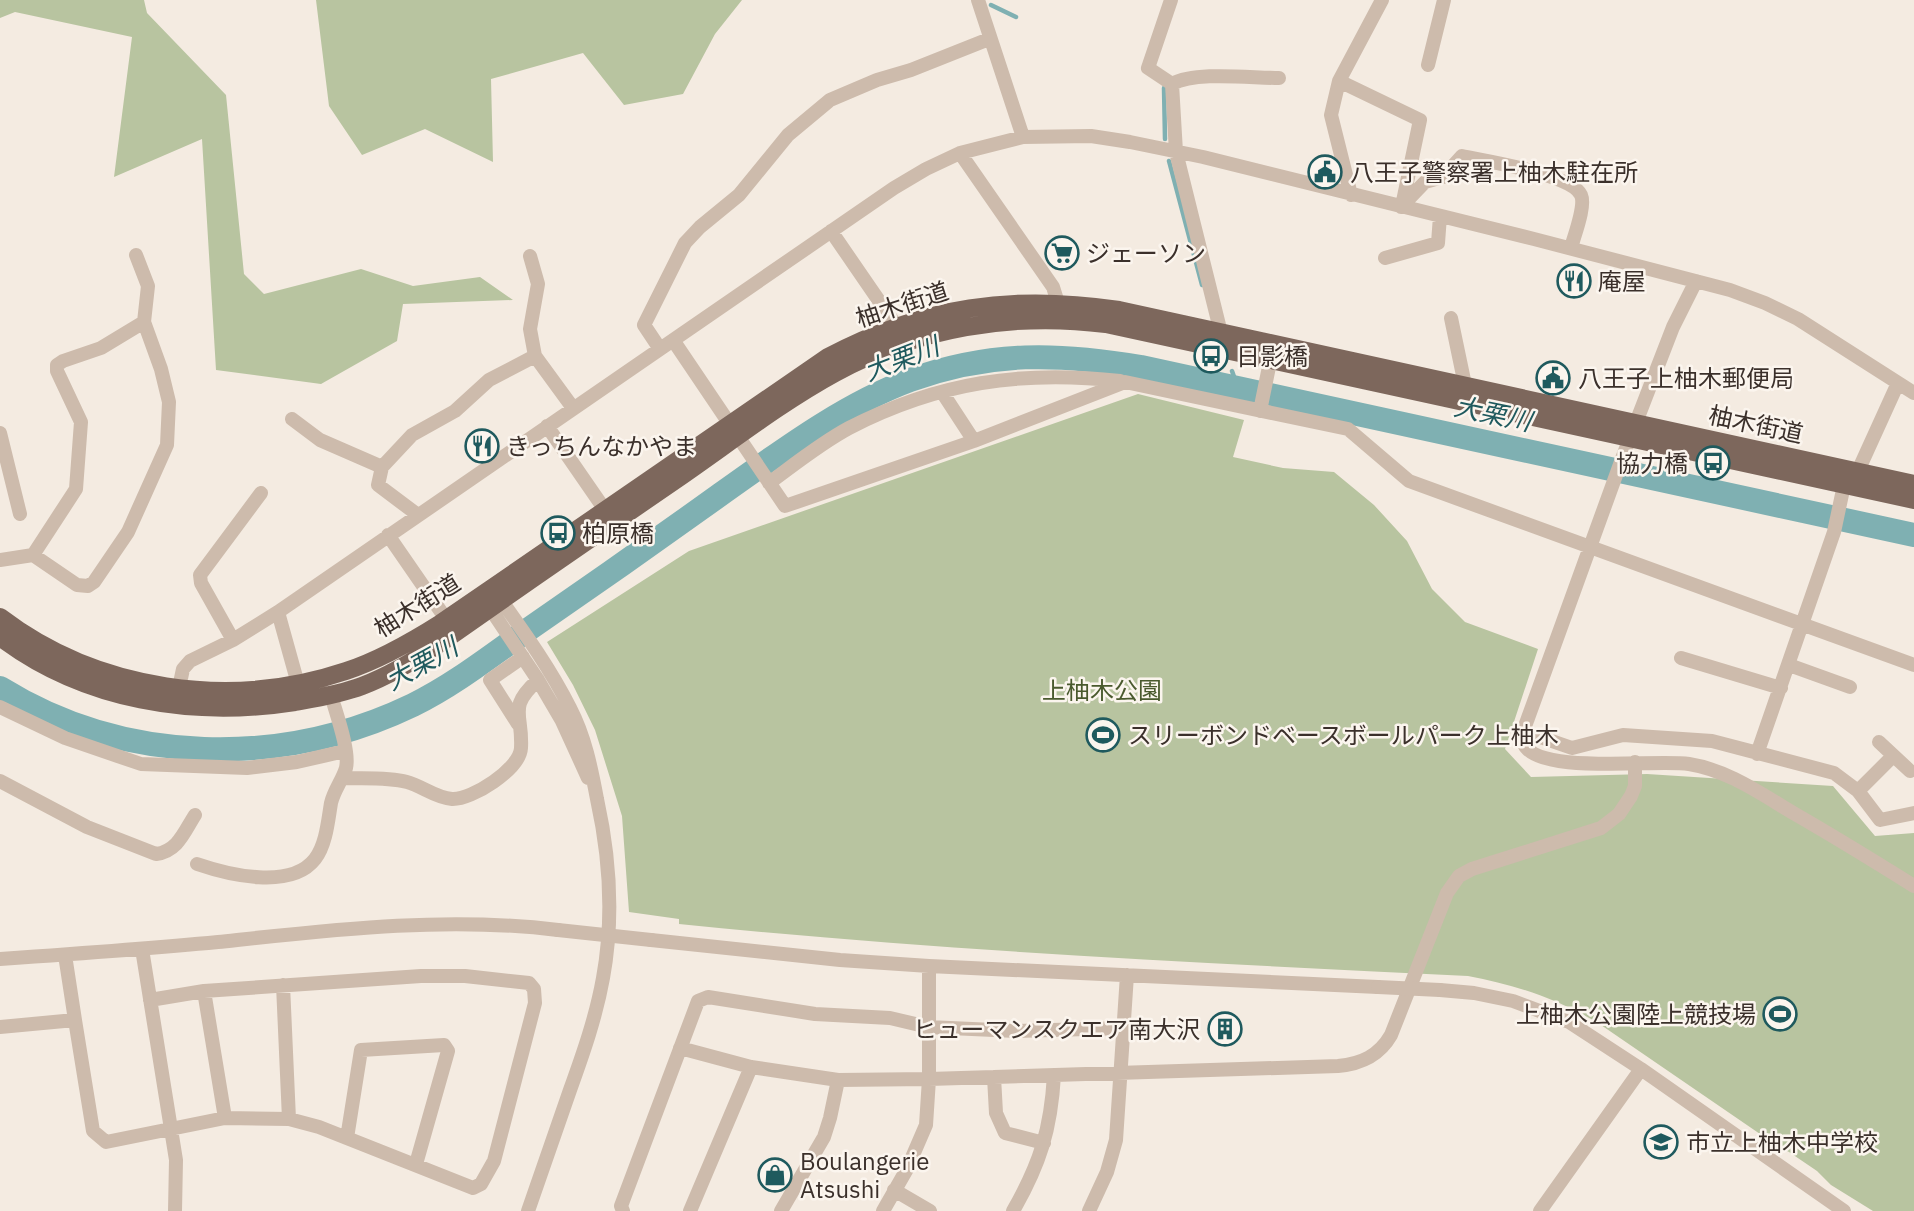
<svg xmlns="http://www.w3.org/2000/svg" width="1914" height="1211" font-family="'IBM Plex Sans','Noto Sans JP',sans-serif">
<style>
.green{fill:#b8c4a0}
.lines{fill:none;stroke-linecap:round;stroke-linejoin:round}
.stream{stroke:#7fb0b2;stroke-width:4.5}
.river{stroke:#7fb0b2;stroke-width:24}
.minor{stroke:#cdbbac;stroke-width:14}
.major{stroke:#7d675c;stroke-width:18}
.minor-bridge{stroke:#cdbbac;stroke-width:14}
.labels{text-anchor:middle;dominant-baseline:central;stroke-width:5;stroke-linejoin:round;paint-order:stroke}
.poi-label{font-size:24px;fill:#3b302b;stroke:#fbf5ee;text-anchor:start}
.street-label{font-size:24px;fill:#3b302b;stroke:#fbf5ee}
.park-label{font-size:24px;fill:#4a5a2e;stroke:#fbf5ee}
.water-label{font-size:26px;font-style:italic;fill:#1f5a5e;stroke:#fbf5ee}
</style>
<rect width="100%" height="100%" fill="#f4ebe1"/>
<path class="green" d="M 0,0 L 144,0 L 147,13 L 226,95 L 244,274 L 264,294 L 361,269 L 413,286 L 480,277 L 513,300 L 403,304 L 397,341 L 321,384 L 216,370 L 202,139 L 114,177 L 132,37 L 15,12 L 0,18 Z
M 316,0 L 742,0 L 715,34 L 683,94 L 624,105 L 583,53 L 491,79 L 493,162 L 425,129 L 362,155 L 329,106 Z
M 1138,394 L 1244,420 L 1233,457 L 1283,468 L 1334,472 L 1374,505 L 1407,541 L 1432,589 L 1465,622 L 1538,649 L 1505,749 L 1531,777 L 1647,774 L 1833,786 L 1875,836 L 1914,833 L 1914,1211 L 1873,1211 L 1831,1185 L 1817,1171 L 1789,1152 L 1779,1147 L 1601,1025 C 1559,999 1516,985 1468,976 C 1205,963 942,951 679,924 L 679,919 L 629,912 L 622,816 L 595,730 L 573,685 L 547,642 L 689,551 Z"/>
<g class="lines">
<path class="stream" d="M 991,5 L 1016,17
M 1164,88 L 1165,139
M 1169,161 L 1202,285
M 1232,371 L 1238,388"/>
<path class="river" d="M 0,688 C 124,765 282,768 413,705 C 454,685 492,655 529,629 C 593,585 657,540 721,494 C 779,453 843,405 910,380 C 991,351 1059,353 1141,367 L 1914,535"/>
<path class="minor" d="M 978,0 L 1023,137
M 1171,0 L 1148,68 L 1172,84
M 1428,65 L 1444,0
M 1339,81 L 1420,120 L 1402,206
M 960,153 L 1053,287 L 1058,303
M 1351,195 L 1331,115 L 1339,81 L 1382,0
M 1401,207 L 1425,182 L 1443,177 L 1462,156 C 1485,161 1571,174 1581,195 C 1586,206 1574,236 1571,248
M 831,231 L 897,327
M 530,256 L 538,284 L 530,329 L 535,356 L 573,408
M 1385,258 L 1438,243 L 1440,216
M 1696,281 L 1673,327 L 1623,456 L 1528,718 C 1525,726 1521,735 1524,744 C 1537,775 1656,759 1689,764 C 1728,770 1761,794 1795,814 C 1835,837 1874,861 1914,886
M 1451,318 L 1465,385
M 1221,333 L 1176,152 L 1172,84 C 1196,71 1250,78 1279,78
M 673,340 L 785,506 L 974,441 L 1125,382 L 1348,429 L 1409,481 L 1914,665
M 660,349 L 644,325 L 685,243 L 700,227 L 739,195 L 788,135 L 830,100 L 877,80 L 911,70 L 989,39
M 942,392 L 974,441
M 1260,411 L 1272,352
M 292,419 L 320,440 L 382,467
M 547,426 L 605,510
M 0,433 L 20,514
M 1858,471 L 1898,383
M 769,483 C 795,464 821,443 849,428 C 938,382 1022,370 1120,381
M 418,515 L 378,485 L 382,467 L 412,435 L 455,411 L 489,380 L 535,356
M 388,535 L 446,619
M 33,555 L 77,585 L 88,586 L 94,582 L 128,532 L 167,445 L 169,402 L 161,369 L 144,322
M 0,560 L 33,555 L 76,489 L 81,422 L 57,371 L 57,365 L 63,361 L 101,348 L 144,322 L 148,286 L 136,255
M 493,595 L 501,600 C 526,635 551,670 570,708 C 585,737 591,767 597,799 C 610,858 614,918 603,978 C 596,1017 583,1054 570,1090 C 556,1131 542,1171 528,1211
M 488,598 L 490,608 L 538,680 L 562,721 L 588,778
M 278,612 L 298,684
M 233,640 L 201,583 L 200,575 L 261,493
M 1681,658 L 1781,688
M 1789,665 L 1850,687
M 177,697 L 183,669 L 190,661 L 233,640 L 278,612 L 894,188 L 926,169 L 960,153 L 1023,137 L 1091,136 L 1130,142 L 1203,157 L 1534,239 L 1730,290 L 1765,303 L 1798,319 L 1914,393
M 0,707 L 65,738 L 141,764 L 247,768 L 297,762 L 345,751
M 518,724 L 490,680 L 523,657
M 1523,731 L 1572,748 L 1623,735 L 1712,741 L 1834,773 L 1858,791 L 1880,820 L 1914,813
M 1879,742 L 1910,771
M 1757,754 L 1834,532 L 1844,485
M 342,778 C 363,779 387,777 407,782 C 422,786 436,798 452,799 C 472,800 520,769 521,748 C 523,713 507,708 538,680
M 0,781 L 87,827 L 156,854 C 178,851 184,832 195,815
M 1858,791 L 1893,756
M 197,864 C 229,875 291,890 315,859 C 326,845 328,821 331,803 C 334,790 342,781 346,768 C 350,751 336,713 331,695
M 651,940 L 840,960 L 929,966 L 1378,987
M 142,949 L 176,1160 L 175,1211
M 65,955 L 75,1020
M 0,959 C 73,954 145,949 218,942 C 330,930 445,916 558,930
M 283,985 L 289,1119
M 1440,990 L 1474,993 L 1513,1001 L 1569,1022 L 1641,1069 L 1844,1211
M 204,991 L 225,1118
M 0,1027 L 75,1020 L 93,1131 L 106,1142 L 225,1118 L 289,1119 L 319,1127 L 473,1188 L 481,1184 L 494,1161 L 535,1003 L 534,989 L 529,983 L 465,976 L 421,976 L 204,991 L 150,1000
M 680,1048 L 751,1067 L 838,1080 L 929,1079 L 1338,1066 C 1361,1064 1379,1056 1391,1035 L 1447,893 L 1459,876 L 1472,869 L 1601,828 L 1619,814 L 1631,796 L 1635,786 L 1635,762
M 994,1077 L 996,1113 L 1005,1133 L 1044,1143
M 347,1138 L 361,1050 L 444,1045 L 448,1051 L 416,1164
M 894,1190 L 930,1211
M 623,1211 L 621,1206 L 698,1001 L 708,997 L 815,1014 L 890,1018 L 928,1027 L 1016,1031 L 1124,1028
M 690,1211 L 751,1067
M 781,1211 L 824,1137 L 830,1118 L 838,1080
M 883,1211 L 907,1169 L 926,1125 L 929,1079 L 929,966
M 1013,1211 C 1040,1164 1051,1129 1054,1075
M 1089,1211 L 1107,1172 L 1116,1140 L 1127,975
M 1540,1211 L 1641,1069"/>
<path class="major" d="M 0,617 C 97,691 230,710 346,671 C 380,660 411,642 441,623 L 828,357 C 925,306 1012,294 1119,310 L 1914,484
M 0,637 C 84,701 193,718 295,702 C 317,698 341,694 362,686 C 391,675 417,659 442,642 C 520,587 598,533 677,479 C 728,444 780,403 835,373 C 918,328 1011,312 1106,324 L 1914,500"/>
<path class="minor-bridge" d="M 558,930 L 651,940
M 1378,987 L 1440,990"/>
</g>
<defs>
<symbol id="civic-ring" viewBox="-11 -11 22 22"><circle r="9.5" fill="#fbf5ee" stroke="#1f5a5e" stroke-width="1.5"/><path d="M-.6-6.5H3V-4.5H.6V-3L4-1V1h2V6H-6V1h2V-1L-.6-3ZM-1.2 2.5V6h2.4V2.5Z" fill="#1f5a5e"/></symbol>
<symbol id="supermarket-ring" viewBox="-11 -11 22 22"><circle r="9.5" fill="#fbf5ee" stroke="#1f5a5e" stroke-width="1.5"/><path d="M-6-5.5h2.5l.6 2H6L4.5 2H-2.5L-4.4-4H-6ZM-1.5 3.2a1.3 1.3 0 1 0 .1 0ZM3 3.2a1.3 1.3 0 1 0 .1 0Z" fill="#1f5a5e"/></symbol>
<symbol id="restaurant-ring" viewBox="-11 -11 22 22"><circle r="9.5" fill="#fbf5ee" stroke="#1f5a5e" stroke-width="1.5"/><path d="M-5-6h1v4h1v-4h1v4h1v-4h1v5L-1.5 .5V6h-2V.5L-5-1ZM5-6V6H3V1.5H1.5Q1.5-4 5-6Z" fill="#1f5a5e"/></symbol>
<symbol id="bus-ring" viewBox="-11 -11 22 22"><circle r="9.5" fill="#fbf5ee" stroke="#1f5a5e" stroke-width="1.5"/><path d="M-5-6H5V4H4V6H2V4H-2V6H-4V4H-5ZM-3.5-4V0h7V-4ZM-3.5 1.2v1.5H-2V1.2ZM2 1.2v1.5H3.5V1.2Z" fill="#1f5a5e"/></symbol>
<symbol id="stadium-ring" viewBox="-11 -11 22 22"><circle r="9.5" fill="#fbf5ee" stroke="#1f5a5e" stroke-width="1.5"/><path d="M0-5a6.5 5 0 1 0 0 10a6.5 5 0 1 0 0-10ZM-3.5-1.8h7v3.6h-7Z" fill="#1f5a5e"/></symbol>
<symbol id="building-ring" viewBox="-11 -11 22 22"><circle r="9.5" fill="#fbf5ee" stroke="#1f5a5e" stroke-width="1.5"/><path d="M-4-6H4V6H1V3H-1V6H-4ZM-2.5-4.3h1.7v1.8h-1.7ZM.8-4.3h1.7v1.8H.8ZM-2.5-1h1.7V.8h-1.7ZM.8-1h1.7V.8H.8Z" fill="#1f5a5e"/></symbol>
<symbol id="school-ring" viewBox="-11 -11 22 22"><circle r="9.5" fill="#fbf5ee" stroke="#1f5a5e" stroke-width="1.5"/><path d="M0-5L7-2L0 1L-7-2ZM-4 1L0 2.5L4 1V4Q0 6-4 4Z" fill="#1f5a5e"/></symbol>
<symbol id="shop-ring" viewBox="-11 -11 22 22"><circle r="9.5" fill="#fbf5ee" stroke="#1f5a5e" stroke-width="1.5"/><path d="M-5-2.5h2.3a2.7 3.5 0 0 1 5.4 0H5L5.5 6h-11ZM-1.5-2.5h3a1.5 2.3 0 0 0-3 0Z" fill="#1f5a5e"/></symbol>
</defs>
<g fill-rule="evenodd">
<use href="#civic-ring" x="1306" y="153" width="38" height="38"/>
<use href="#supermarket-ring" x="1043" y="234" width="38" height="38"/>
<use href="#restaurant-ring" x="1555" y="262" width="38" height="38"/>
<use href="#bus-ring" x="1192" y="337" width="38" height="38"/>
<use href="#civic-ring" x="1534" y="359" width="38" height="38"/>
<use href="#restaurant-ring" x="463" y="427" width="38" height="38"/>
<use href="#bus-ring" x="1694" y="444" width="38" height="38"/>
<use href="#bus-ring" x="539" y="514" width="38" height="38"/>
<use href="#stadium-ring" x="1084" y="716" width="38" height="38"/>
<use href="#stadium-ring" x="1761" y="995" width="38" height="38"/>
<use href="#building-ring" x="1206" y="1010" width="38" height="38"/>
<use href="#school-ring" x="1642" y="1123" width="38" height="38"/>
<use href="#shop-ring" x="756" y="1156" width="38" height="38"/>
</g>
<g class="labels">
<g class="poi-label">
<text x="1350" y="172">八王子警察署上柚木駐在所</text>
<text x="1086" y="253">ジェーソン</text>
<text x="1598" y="281">庵屋</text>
<text x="1236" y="356">日影橋</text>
<text x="1578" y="378">八王子上柚木郵便局</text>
<text x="506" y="446">きっちんなかやま</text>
<text x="1688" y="463" text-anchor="end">協力橋</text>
<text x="582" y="533">柏原橋</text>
<text x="1128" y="735">スリーボンドベースボールパーク上柚木</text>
<text x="1756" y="1014" text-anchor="end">上柚木公園陸上競技場</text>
<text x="1200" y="1029" text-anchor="end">ヒューマンスクエア南大沢</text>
<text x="1686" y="1142">市立上柚木中学校</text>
<text x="800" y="1161">Boulangerie<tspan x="800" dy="28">Atsushi</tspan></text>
</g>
<g class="street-label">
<text transform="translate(902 304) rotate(-18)">柚木街道</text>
<text transform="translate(1756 424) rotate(12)">柚木街道</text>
<text transform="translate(417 605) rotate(-32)">柚木街道</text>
</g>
<g class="park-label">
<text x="1102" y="690">上柚木公園</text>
</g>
<g class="water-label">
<text transform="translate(901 358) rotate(-21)">大栗川</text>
<text transform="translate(1493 413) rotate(12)">大栗川</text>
<text transform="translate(421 663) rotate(-29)">大栗川</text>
</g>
</g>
</svg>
